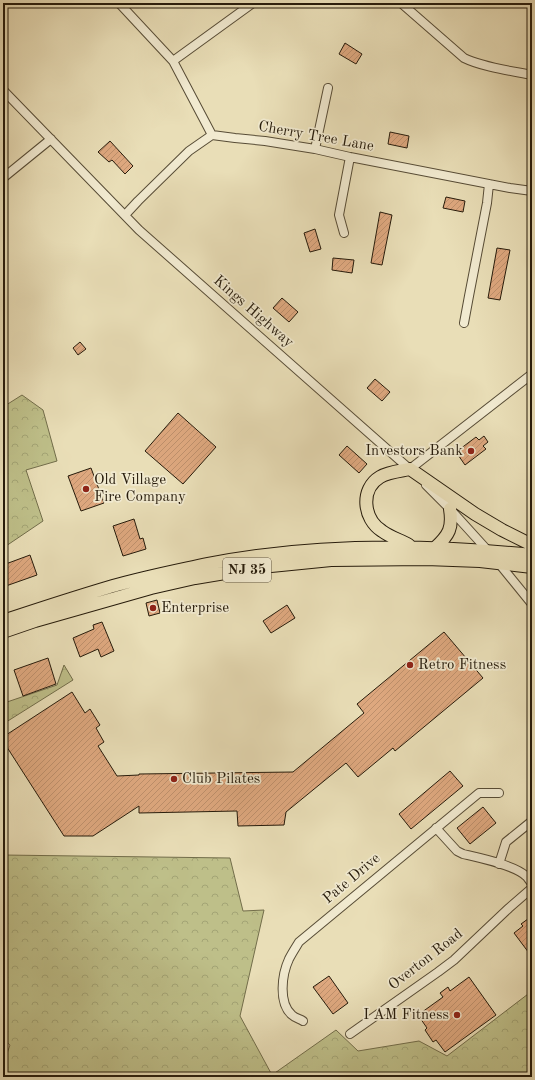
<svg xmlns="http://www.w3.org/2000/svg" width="535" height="1080" font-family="'Old Standard TT',serif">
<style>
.forest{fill:url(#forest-crowns);stroke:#726d4a}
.building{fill:url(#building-hatch);stroke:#261b0b}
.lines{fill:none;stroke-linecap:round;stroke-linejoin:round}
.minor-casing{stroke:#574c36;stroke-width:10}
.highway-casing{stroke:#261b0b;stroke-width:14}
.minor{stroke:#f1ead0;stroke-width:8}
.highway{stroke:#e9deb7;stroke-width:12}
.poi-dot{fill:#8f2418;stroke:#f1ead0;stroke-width:1.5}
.labels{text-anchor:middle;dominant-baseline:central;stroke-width:3.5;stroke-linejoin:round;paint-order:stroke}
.shield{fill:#f1ead0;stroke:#635946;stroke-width:1}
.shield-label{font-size:14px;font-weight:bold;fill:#261b0b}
.street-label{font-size:15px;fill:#261b0b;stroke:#f1ead0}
.poi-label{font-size:15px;fill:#261b0b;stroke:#f1ead0;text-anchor:start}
</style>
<defs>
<pattern id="forest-crowns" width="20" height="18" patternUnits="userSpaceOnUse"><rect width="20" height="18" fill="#bebf89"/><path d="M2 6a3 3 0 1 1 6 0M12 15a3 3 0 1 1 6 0" fill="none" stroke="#a3a475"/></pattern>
<pattern id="building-hatch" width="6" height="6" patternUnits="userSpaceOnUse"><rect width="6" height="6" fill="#dea87f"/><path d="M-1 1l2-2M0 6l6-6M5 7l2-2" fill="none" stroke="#be906c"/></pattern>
</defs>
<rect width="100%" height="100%" fill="#e9deb7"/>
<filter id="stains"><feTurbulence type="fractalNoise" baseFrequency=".005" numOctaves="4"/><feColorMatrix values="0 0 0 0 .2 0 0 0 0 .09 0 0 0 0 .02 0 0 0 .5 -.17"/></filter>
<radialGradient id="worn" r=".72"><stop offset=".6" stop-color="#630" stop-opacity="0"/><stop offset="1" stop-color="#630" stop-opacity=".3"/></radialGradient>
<path class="forest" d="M 22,395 L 43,410 L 57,461 L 26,470 L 43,521 L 3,548 L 3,407 Z
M 64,665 L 73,680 L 3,724 L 3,700 L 7,702 L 57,685 Z
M 3,855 L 230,858 L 243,911 L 264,910 L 240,1016 L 272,1075 L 336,1030 L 358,1051 L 419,1041 L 447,1056 L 532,991 L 532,1077 L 3,1077 L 3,1065 L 10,1045 L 3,1039 Z"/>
<path class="building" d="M 345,43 L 362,54 L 356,64 L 339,54 Z
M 390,132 L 409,136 L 407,148 L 388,144 Z
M 110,141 L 133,166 L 125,174 L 112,160 L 109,162 L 98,152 Z
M 446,197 L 465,201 L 463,212 L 443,208 Z
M 380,212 L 392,215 L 382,265 L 371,263 Z
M 315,229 L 321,249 L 310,252 L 304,233 Z
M 497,248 L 510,250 L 500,300 L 488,298 Z
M 333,258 L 354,260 L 352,273 L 332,270 Z
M 282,298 L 298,312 L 289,322 L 273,308 Z
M 80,342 L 86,349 L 78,355 L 73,348 Z
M 375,379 L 390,392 L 382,401 L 367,388 Z
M 178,413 L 216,447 L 183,484 L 145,451 Z
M 484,436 L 488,442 L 483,446 L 486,449 L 465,465 L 456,452 L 476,437 L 479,440 Z
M 347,446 L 367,464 L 359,473 L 339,455 Z
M 91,468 L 104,503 L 81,511 L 68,476 Z
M 134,519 L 140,539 L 143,538 L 146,549 L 123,556 L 113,526 Z
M 30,555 L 37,575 L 3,587 L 3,565 Z
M 157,600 L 160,613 L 149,616 L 146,603 Z
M 287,605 L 295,618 L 271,633 L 263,621 Z
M 102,622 L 114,651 L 101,657 L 98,649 L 80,657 L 73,638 L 94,629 L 93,625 Z
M 444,632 L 483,678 L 395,751 L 393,748 L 358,777 L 346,763 L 286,812 L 284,825 L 238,826 L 237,811 L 139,813 L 139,806 L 93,836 L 64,836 L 3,741 L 3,737 L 72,692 L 85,713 L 90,709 L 100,725 L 96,728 L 104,742 L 98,746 L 117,776 L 139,775 L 139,774 L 293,772 L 364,713 L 357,704 Z
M 48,658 L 56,684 L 23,696 L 14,670 Z
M 450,771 L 463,786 L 411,829 L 399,814 Z
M 483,807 L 496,823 L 470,844 L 457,828 Z
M 532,916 L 532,957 L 514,933 L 523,926 L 521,924 Z
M 329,976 L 348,1003 L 333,1014 L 313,987 Z
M 469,977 L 496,1015 L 445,1052 L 436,1040 L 433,1042 L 425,1030 L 427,1028 L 418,1015 L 443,997 L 440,993 L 448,987 L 450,991 Z"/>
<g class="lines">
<defs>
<path id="minor" d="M 119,3 L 173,61 L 212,135
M 401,3 L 464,58 C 482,67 512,71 532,75
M 173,61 L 253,3
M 3,90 L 139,230 L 413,472
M 315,149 L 328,88
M 3,178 L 51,139
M 125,215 L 138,201 L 189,151 L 212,135 L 235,138 L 265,141 L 315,149 L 350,157 L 510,188 L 532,191
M 344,233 L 339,215 L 350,157
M 464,323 L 469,296 L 487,203 L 489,184
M 410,469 L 532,374
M 426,485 L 450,509 L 490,553
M 497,561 L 532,604
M 436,828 L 457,851 L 463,854 C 480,858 514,865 526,876 C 528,878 530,881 532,884
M 499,864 L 506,842 L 532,821
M 303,1021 C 300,1019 295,1018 292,1015 C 278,1003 282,974 289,959 C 292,953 296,947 299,942 L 479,793 L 499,793
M 350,1034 L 438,972 L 454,960 L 509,908 L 532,888"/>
<path id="highway" d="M 409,545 C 400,540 390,537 382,531 C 363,519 360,489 380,477 C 388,472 400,471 410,469 L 475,514 L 502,530 L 532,545
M 435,548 C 449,535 453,528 450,509
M 3,621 C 39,609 76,597 113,586 C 144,577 175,571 207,564 C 314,543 424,544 532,555
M 3,632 L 35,621 L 151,588 L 195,578 L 261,567 L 331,560 L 426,559 L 480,561 L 532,567"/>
</defs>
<use href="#minor" class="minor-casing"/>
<use href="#highway" class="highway-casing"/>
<use href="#minor" class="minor"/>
<use href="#highway" class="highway"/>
</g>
<g class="poi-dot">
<circle cx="471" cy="451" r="4"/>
<circle cx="86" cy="489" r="4"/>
<circle cx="153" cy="608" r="4"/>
<circle cx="410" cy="665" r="4"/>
<circle cx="174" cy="779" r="4"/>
<circle cx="457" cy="1015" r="4"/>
</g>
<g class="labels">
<rect class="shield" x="223" y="558" width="48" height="24" rx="3"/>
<g class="shield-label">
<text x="247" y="570">NJ 35</text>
</g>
<g class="street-label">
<text transform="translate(316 137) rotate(10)">Cherry Tree Lane</text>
<text transform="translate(253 312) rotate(41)">Kings Highway</text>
<text transform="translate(352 879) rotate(-40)">Pate Drive</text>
<text transform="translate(426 960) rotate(-38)">Overton Road</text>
</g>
<g class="poi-label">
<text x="463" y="451" text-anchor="end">Investors Bank</text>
<text x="94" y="480">Old Village<tspan x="94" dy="17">Fire Company</tspan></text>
<text x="161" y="608">Enterprise</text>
<text x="418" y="665">Retro Fitness</text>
<text x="182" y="779">Club Pilates</text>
<text x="449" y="1015" text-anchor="end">I AM Fitness</text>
</g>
</g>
<rect width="535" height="1080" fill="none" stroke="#e9deb7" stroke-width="16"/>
<rect x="4" y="4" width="527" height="1072" fill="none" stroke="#261b0b" stroke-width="2"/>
<rect x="8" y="8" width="519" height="1064" fill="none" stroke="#261b0b"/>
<rect width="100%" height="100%" filter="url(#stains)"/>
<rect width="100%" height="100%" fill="url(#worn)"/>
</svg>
